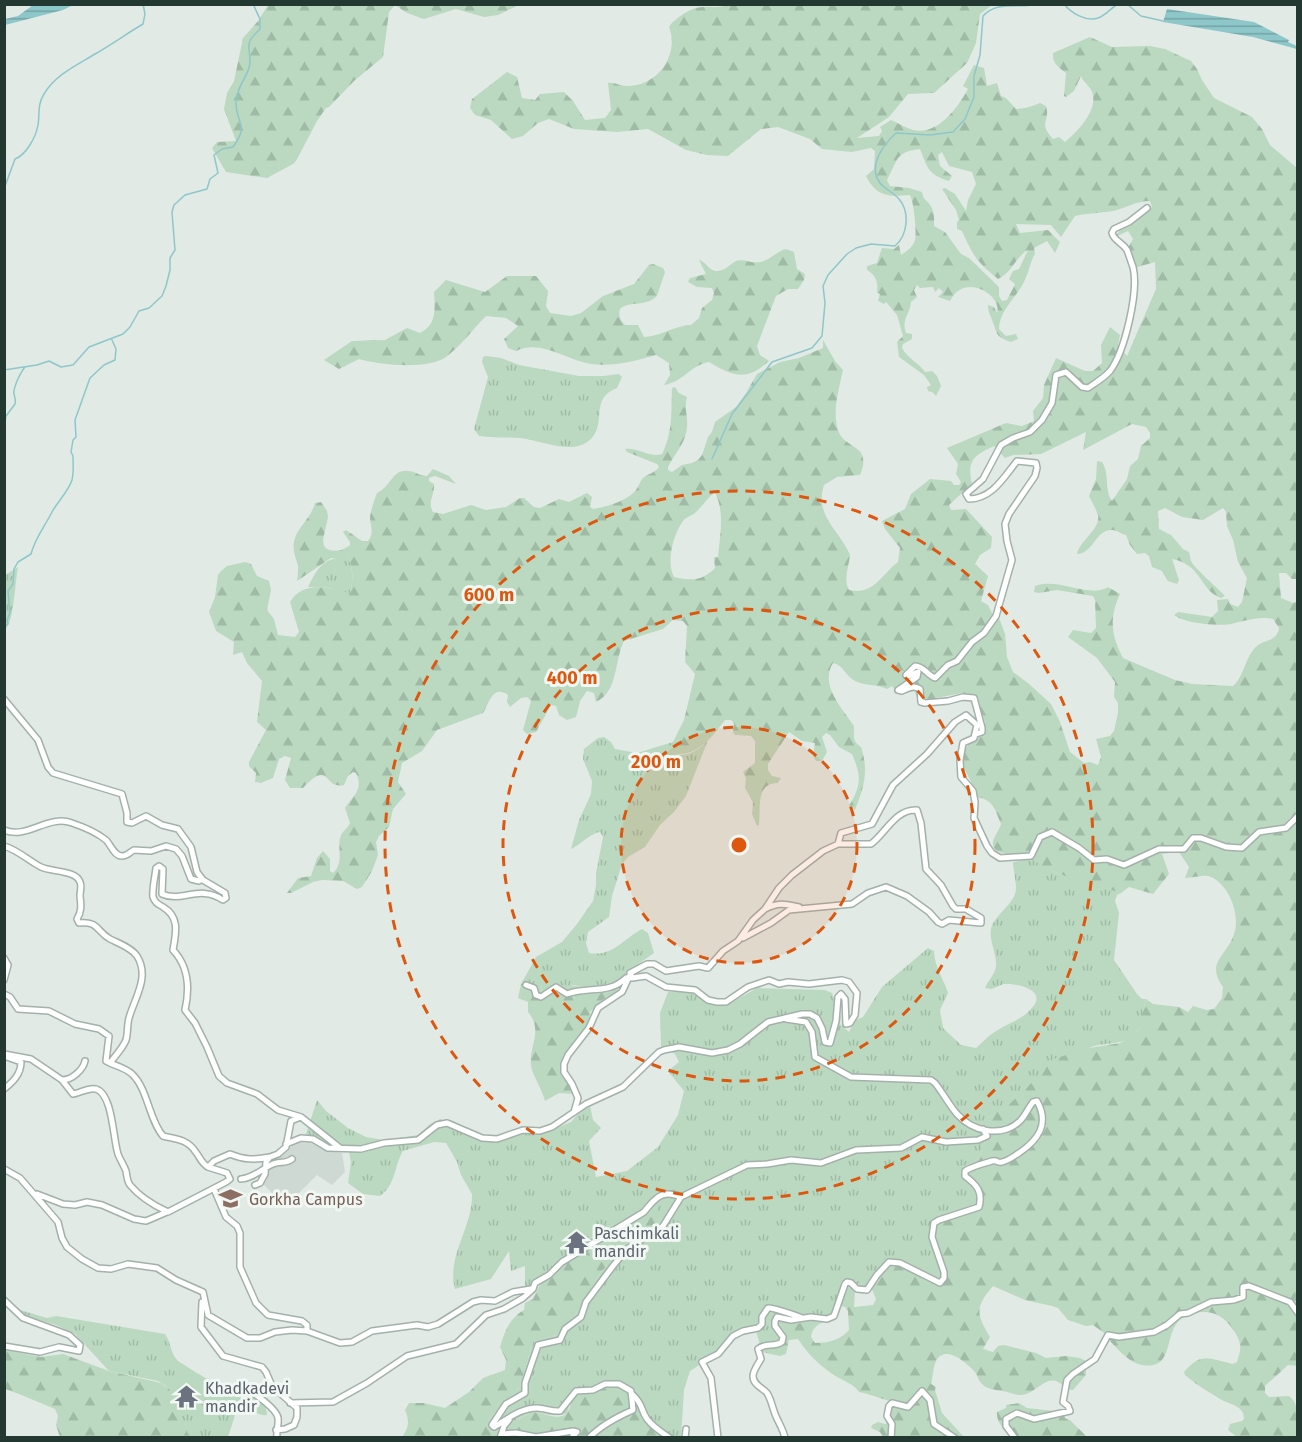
<svg xmlns="http://www.w3.org/2000/svg" width="1302" height="1442" font-family="'Fira Sans',sans-serif">
<style>
.built{fill:#cfd9d4}
.grass{fill:url(#grass-tufts)}
.forest{fill:url(#forest-firs);fill-rule:evenodd}
.water{fill:url(#water-rules)}
.lines{fill:none;stroke-linecap:round;stroke-linejoin:round}
.stream{stroke:#8ec7ca;stroke-width:1.5}
.minor-casing{stroke:#a4b1ab;stroke-width:8}
.minor{stroke:#fff;stroke-width:5}
.ring{fill:none;stroke:#de570e;stroke-width:3;stroke-dasharray:10 8}
.labels{text-anchor:middle;dominant-baseline:central;stroke-width:6;stroke-linejoin:round;paint-order:stroke}
.education-label{font-size:16px;fill:#785e54;stroke:#f1f7f3;text-anchor:start}
.worship-label{font-size:16px;fill:#5b616d;stroke:#f1f7f3;text-anchor:start}
.centre{fill:#de570e;stroke:#f1f7f3;stroke-width:3}
.ring-label{font-size:18px;text-anchor:middle;font-weight:bold;fill:#de570e;stroke:#f1f7f3;stroke-width:6;stroke-linejoin:round;paint-order:stroke}
</style>
<defs>
<pattern id="grass-tufts" width="24" height="20" patternUnits="userSpaceOnUse" patternTransform="scale(1.5)"><rect width="24" height="20" fill="#bbd9c0"/><path d="M3 7l-1-3M5 7V3M7 7l1-3M15 17l-1-3M17 17v-4M19 17l1-3" fill="none" stroke="#a0bba5"/></pattern>
<pattern id="forest-firs" width="22" height="20" patternUnits="userSpaceOnUse" patternTransform="scale(1.5)"><rect width="22" height="20" fill="#bbd9c0"/><path d="M5 1l3.5 6h-7zM16 11l3.5 6h-7z" fill="#a0bba5"/></pattern>
<pattern id="water-rules" width="6" height="5" patternUnits="userSpaceOnUse" patternTransform="scale(1.5)"><rect width="6" height="5" fill="#8ec7ca"/><path d="M0 2.5h6" fill="none" stroke="#74a3a4"/></pattern>
</defs>
<rect width="100%" height="100%" fill="#e1eae5"/>
<path class="built" d="M 295,1142 L 311,1143 L 326,1150 L 342,1153 L 345,1172 L 332,1185 L 317,1175 L 293,1199 L 275,1196 L 263,1184 L 270,1163 L 287,1152 Z"/>
<path class="grass" d="M 486,356 L 501,358 L 519,365 L 579,376 L 603,376 L 619,374 L 622,377 L 617,388 C 591,398 605,419 594,435 C 578,459 542,440 520,438 C 506,437 492,438 479,436 L 474,429 L 488,377 L 482,362 L 483,357 Z
M 347,556 C 354,567 354,586 348,598 L 330,588 L 308,587 C 314,575 319,563 333,559 C 338,557 342,558 347,556 Z
M 18,567 C 15,582 14,622 5,630 L 5,575 Z
M 604,737 L 611,742 L 615,749 L 637,753 L 673,742 L 673,754 C 688,757 698,751 708,740 L 686,796 L 674,812 L 660,825 L 645,847 L 628,857 L 622,864 L 612,896 L 609,917 L 588,932 L 586,943 L 589,953 C 613,957 623,939 642,929 L 648,933 L 654,953 L 634,967 L 626,975 L 612,986 L 583,987 L 574,985 L 542,993 L 541,984 L 521,984 L 536,957 L 562,942 L 577,924 L 593,901 L 596,885 L 596,873 L 603,837 L 600,832 C 591,833 581,844 571,849 L 579,820 L 591,794 L 592,781 L 583,759 L 584,749 L 598,738 Z
M 1032,859 L 1055,872 L 1121,893 L 1117,895 L 1115,901 L 1119,913 L 1114,960 L 1137,994 L 1142,999 L 1146,999 C 1143,1009 1143,1026 1135,1034 C 1121,1047 1102,1041 1087,1049 C 1058,1064 1032,1087 1007,1107 C 998,1114 987,1115 981,1125 L 985,1142 L 979,1159 L 963,1167 L 960,1173 L 978,1195 L 977,1205 L 931,1232 L 942,1274 L 940,1279 L 936,1280 L 890,1260 L 870,1285 L 864,1290 L 857,1288 L 850,1281 L 832,1315 L 826,1318 L 810,1320 L 797,1324 L 783,1342 L 764,1348 L 762,1351 L 756,1331 L 737,1336 L 704,1362 L 690,1371 L 684,1390 L 681,1437 L 667,1437 L 636,1412 L 630,1395 L 569,1404 L 568,1413 C 554,1419 543,1411 529,1414 C 515,1418 505,1432 489,1432 L 487,1429 L 491,1417 L 520,1387 L 533,1342 L 557,1335 L 574,1317 L 601,1272 L 630,1241 L 641,1236 L 662,1220 L 664,1218 L 657,1217 L 657,1195 L 639,1214 L 627,1219 L 601,1236 L 590,1240 L 553,1265 L 541,1283 L 525,1288 L 525,1266 L 511,1271 L 509,1251 L 491,1279 L 455,1289 C 446,1257 473,1227 472,1194 L 461,1175 L 457,1162 L 446,1143 L 434,1142 L 403,1151 C 394,1166 396,1185 380,1196 L 363,1194 L 348,1183 L 351,1162 L 349,1152 L 341,1147 L 325,1144 L 306,1134 L 317,1100 L 326,1111 L 348,1128 L 366,1137 L 384,1140 L 418,1135 L 430,1124 L 441,1119 L 448,1125 L 488,1141 L 511,1138 L 526,1133 L 541,1134 L 571,1122 L 578,1114 L 590,1106 L 593,1120 L 601,1128 L 589,1141 L 596,1177 L 627,1171 L 658,1147 L 678,1115 L 684,1091 L 668,1071 L 679,1062 L 675,1054 L 661,1046 L 660,1013 L 668,992 L 695,992 L 702,1000 L 715,1005 L 729,1004 L 757,988 L 825,990 L 832,993 L 841,1017 L 840,1024 L 849,1032 L 854,1021 L 863,1017 L 882,987 L 928,948 L 934,951 C 935,969 943,977 948,993 L 940,1010 L 943,1028 L 961,1045 L 976,1048 C 983,1042 990,1034 998,1030 C 1008,1023 1021,1020 1030,1010 C 1050,991 1019,983 1004,984 C 1000,985 995,988 991,989 L 985,988 C 988,980 995,975 996,966 C 997,953 989,942 991,929 C 994,916 1010,907 1015,894 C 1018,886 1013,871 1013,862 Z
M 20,1310 L 47,1318 L 56,1316 L 165,1334 C 172,1344 170,1356 181,1363 C 191,1369 202,1377 214,1382 C 230,1390 267,1392 267,1415 C 254,1417 252,1402 236,1412 L 228,1437 L 191,1437 L 187,1432 L 187,1428 L 166,1386 L 158,1381 L 109,1371 L 75,1334 L 56,1325 L 28,1317 Z"/>
<path class="forest" d="M 729,4 L 992,5 L 980,14 L 976,43 L 967,63 L 934,93 L 908,94 L 889,117 L 857,138 L 879,136 L 882,131 L 880,127 L 891,120 C 898,123 906,128 913,130 C 938,136 958,107 968,89 L 963,86 L 974,65 L 984,68 L 987,86 L 997,83 L 1001,96 L 1006,98 L 1016,109 C 1022,109 1034,106 1040,103 L 1046,106 C 1051,122 1037,121 1053,139 L 1059,137 L 1065,142 C 1077,132 1099,110 1092,92 C 1090,86 1083,82 1081,76 L 1074,91 L 1066,97 L 1064,96 L 1066,73 C 1058,67 1052,63 1053,53 L 1090,37 L 1112,47 L 1150,46 L 1165,49 L 1191,61 L 1197,69 L 1202,80 L 1214,98 L 1252,117 L 1262,129 L 1270,145 L 1297,168 L 1297,579 L 1292,579 L 1286,573 L 1279,573 L 1281,598 L 1293,603 L 1298,601 L 1298,1366 L 1288,1365 L 1265,1386 L 1265,1393 L 1269,1397 L 1289,1396 C 1301,1405 1297,1423 1297,1437 L 1237,1437 L 1228,1430 L 1230,1424 L 1242,1421 L 1244,1419 C 1244,1405 1230,1405 1220,1399 C 1209,1392 1195,1384 1185,1375 L 1184,1372 C 1202,1351 1209,1359 1233,1364 L 1237,1362 C 1239,1355 1241,1350 1240,1345 C 1240,1340 1235,1332 1232,1328 C 1220,1311 1204,1308 1184,1317 C 1164,1328 1174,1361 1153,1365 C 1133,1369 1120,1351 1108,1339 L 1107,1335 L 1093,1325 L 1086,1326 L 1068,1320 L 1058,1308 L 1052,1306 L 1025,1300 L 993,1286 C 975,1307 976,1314 990,1337 L 983,1349 L 993,1352 L 998,1346 L 1004,1345 L 1036,1353 L 1046,1358 L 1066,1356 L 1080,1358 L 1086,1361 L 1086,1375 L 1073,1390 L 1066,1389 C 1049,1367 1038,1394 1021,1395 C 1015,1395 1008,1392 1003,1391 C 995,1390 986,1389 981,1383 C 978,1380 978,1375 974,1371 C 966,1362 945,1344 936,1361 C 933,1367 933,1377 931,1384 L 936,1387 L 935,1390 L 942,1413 L 964,1437 C 938,1437 933,1412 926,1392 L 904,1405 C 888,1402 875,1395 859,1392 C 852,1382 840,1380 831,1373 C 817,1363 807,1353 798,1339 L 789,1340 L 786,1354 L 780,1356 L 762,1352 L 764,1348 L 783,1342 L 776,1326 L 778,1321 L 797,1324 L 810,1320 L 827,1320 C 819,1324 812,1327 811,1337 L 815,1343 C 829,1343 840,1340 849,1330 L 848,1311 L 845,1307 L 841,1306 L 848,1283 L 855,1290 L 854,1307 L 873,1305 L 876,1299 L 871,1287 L 887,1266 L 897,1263 L 929,1282 L 941,1284 L 947,1272 L 936,1242 L 935,1220 L 936,1217 L 977,1205 L 978,1195 L 960,1173 L 963,1167 L 979,1159 L 985,1142 L 981,1125 L 985,1119 L 1005,1108 L 1024,1091 L 1053,1059 L 1089,1048 L 1120,1043 L 1136,1033 L 1139,1028 L 1146,999 L 1153,1004 L 1179,1007 L 1188,1012 L 1193,1006 L 1207,1010 L 1214,1009 L 1222,998 L 1223,987 C 1205,962 1227,956 1234,934 C 1241,916 1229,882 1208,876 C 1203,875 1192,878 1185,878 L 1189,867 L 1179,852 L 1162,854 L 1169,874 L 1153,894 L 1129,887 L 1121,893 C 1092,884 1057,877 1032,859 L 1042,841 L 1048,834 L 1063,836 L 1052,828 L 1038,834 L 1033,851 L 1030,853 C 1021,855 991,857 993,842 C 994,836 999,831 1001,824 C 995,810 994,800 977,797 C 969,767 945,759 982,734 L 985,722 L 975,695 L 962,693 L 936,698 L 943,704 L 919,703 L 915,692 C 904,690 902,699 892,686 L 887,689 C 877,684 865,686 855,681 C 845,676 844,665 833,663 C 819,685 843,709 854,726 C 854,736 852,741 861,747 C 869,771 864,787 855,810 L 849,806 C 861,786 862,777 852,754 L 839,747 L 830,735 L 826,733 L 822,737 L 827,752 L 822,761 L 816,761 L 813,756 L 815,743 L 802,741 L 789,732 L 768,764 L 768,770 L 772,776 L 781,778 L 778,783 C 755,783 761,808 759,825 L 757,826 L 752,814 L 753,802 L 745,788 L 746,778 L 743,772 L 755,763 L 755,741 L 751,736 L 735,735 L 733,732 L 734,723 L 731,720 L 725,720 C 712,737 698,757 673,754 L 673,742 L 684,720 L 695,674 L 685,662 L 687,626 L 683,621 L 673,620 L 663,629 L 624,641 C 614,660 619,691 596,702 L 594,693 L 587,691 L 580,701 L 576,717 L 567,720 L 559,715 L 556,706 L 551,705 L 536,732 L 527,734 L 523,730 L 531,701 L 527,697 L 521,698 L 510,707 L 507,702 L 508,695 C 493,684 489,703 483,713 L 437,730 L 422,751 L 402,763 L 398,782 L 406,794 L 393,809 L 389,827 L 379,836 L 376,842 L 378,855 L 372,871 L 362,887 L 357,889 L 343,881 L 322,880 L 313,882 L 291,893 L 287,893 L 298,878 L 311,876 L 317,858 L 323,851 L 330,859 L 330,871 L 333,873 C 345,862 336,848 341,835 C 343,831 348,828 350,823 L 345,808 C 353,795 364,790 356,773 L 353,772 L 348,776 L 344,785 C 323,790 331,758 303,788 L 290,788 L 285,780 L 291,758 L 285,756 L 279,759 L 273,778 L 261,783 L 255,782 L 256,773 L 249,766 L 249,762 L 266,730 L 257,722 L 262,681 L 247,663 L 242,652 L 233,655 L 234,642 L 216,631 L 209,612 L 215,597 L 218,575 L 221,571 L 227,566 L 245,562 L 251,564 L 257,576 L 269,581 L 271,590 L 267,610 L 274,619 L 278,635 L 295,637 L 299,632 L 290,602 C 302,581 327,587 346,592 L 348,597 C 354,586 354,567 347,556 L 341,559 L 331,558 L 297,581 C 298,576 298,571 298,566 C 296,558 292,550 294,542 C 296,528 311,519 315,503 L 321,502 L 327,511 L 328,517 L 323,540 L 324,546 C 330,554 343,551 350,545 L 350,542 L 343,532 L 346,530 L 362,541 L 368,541 C 375,532 370,527 370,517 C 371,509 374,501 377,493 C 391,487 392,469 408,471 C 415,471 419,476 427,476 L 433,469 L 449,476 L 456,484 L 435,476 L 429,478 L 429,481 L 434,484 C 435,495 427,501 433,512 L 443,514 L 471,505 L 486,510 L 506,507 L 520,498 L 524,498 L 534,507 L 540,508 L 559,499 L 569,502 L 587,493 L 592,497 L 590,507 L 593,509 C 606,507 627,501 636,490 C 639,486 640,481 643,478 C 649,473 655,473 659,467 L 657,464 L 627,452 L 625,449 C 638,447 649,458 662,454 C 673,432 671,411 672,388 L 675,387 L 679,393 L 687,397 C 684,409 688,415 687,427 C 686,443 675,453 668,467 L 668,470 L 672,472 L 682,465 L 692,463 L 698,460 L 702,455 L 708,437 L 712,432 L 715,422 L 736,407 L 746,393 L 757,374 L 780,362 L 799,358 L 823,348 L 823,340 L 835,361 L 843,370 C 839,389 832,411 838,430 C 845,451 873,443 860,475 L 837,477 L 824,485 C 814,516 839,529 850,555 C 849,566 843,580 849,590 C 873,596 882,574 898,562 L 900,548 L 885,529 L 882,521 L 905,509 L 911,494 L 930,479 L 951,481 L 954,485 L 959,485 L 961,482 L 956,474 L 958,464 L 947,448 L 1006,423 L 1022,426 L 1034,421 L 1033,411 L 1043,398 L 1044,385 L 1056,358 L 1085,371 L 1093,371 L 1102,363 L 1101,345 L 1110,327 L 1120,335 L 1118,345 L 1127,356 L 1156,289 L 1155,262 L 1134,268 L 1128,248 L 1133,239 L 1128,231 L 1115,237 L 1122,227 L 1152,207 L 1150,201 C 1136,201 1126,208 1113,211 C 1100,213 1088,213 1075,216 L 1061,237 L 1051,225 L 1016,224 L 1020,233 L 1048,230 L 1060,242 L 1055,253 L 1047,241 L 1034,248 L 1035,254 C 1030,262 1030,269 1026,277 C 1020,295 999,309 999,329 L 1006,336 L 1016,334 L 1018,339 L 1011,342 C 994,336 998,334 992,320 C 990,314 988,312 988,305 L 994,307 L 997,313 C 1003,296 965,271 950,301 L 938,297 L 943,292 L 939,288 L 935,292 L 933,287 L 920,288 L 917,285 L 914,290 L 917,297 L 911,302 C 910,314 901,320 906,333 L 912,334 L 912,339 L 903,344 L 902,348 C 908,359 918,362 925,372 L 932,371 L 937,376 L 941,386 L 936,396 L 932,392 L 928,391 L 927,387 L 931,385 L 924,375 L 899,357 L 897,342 L 903,336 L 897,315 L 886,302 L 884,304 L 878,301 L 880,294 L 877,293 C 878,282 877,276 867,270 L 867,266 L 877,263 L 882,248 L 894,249 L 899,245 L 901,255 C 907,251 913,247 915,240 C 917,234 914,202 910,195 C 890,197 876,197 866,176 L 874,169 L 875,151 L 871,148 L 852,152 L 822,149 L 810,139 L 778,127 L 761,129 L 728,156 L 707,155 L 686,150 L 648,129 L 617,132 L 574,129 L 549,119 L 538,123 L 523,136 L 512,139 L 491,120 L 475,115 L 470,108 L 472,99 L 507,72 L 517,77 L 522,98 L 535,100 L 540,94 L 564,92 L 573,101 L 585,120 L 605,118 L 611,110 L 608,83 C 615,82 619,86 626,86 C 657,87 680,55 669,27 C 673,20 688,10 696,8 C 707,5 718,10 729,4 ZM 920,149 C 928,168 927,174 949,181 L 952,176 L 940,166 L 938,155 L 942,152 L 949,166 L 972,172 L 976,184 L 968,200 L 966,211 L 955,194 L 945,188 L 942,189 L 956,210 L 959,220 L 957,222 L 957,229 L 962,231 C 973,256 977,262 998,279 C 1013,272 1015,257 1028,250 L 1019,269 L 1013,271 L 1009,279 L 1015,284 L 1007,300 L 1002,301 L 999,296 L 999,287 L 969,258 L 961,254 L 945,232 L 934,226 C 934,219 935,211 930,205 C 926,199 923,200 922,192 L 909,188 L 890,186 L 887,180 C 898,161 894,152 920,149 ZM 1132,424 L 1146,427 L 1150,433 L 1150,438 L 1141,446 L 1138,459 L 1130,466 L 1127,479 L 1112,501 C 1104,490 1110,474 1102,462 L 1097,461 L 1096,479 L 1089,496 C 1092,502 1096,509 1098,515 C 1101,529 1080,540 1077,554 C 1093,554 1096,529 1112,530 C 1117,530 1121,534 1126,535 L 1130,545 L 1137,554 L 1145,553 L 1149,556 L 1152,567 L 1162,571 L 1168,581 L 1177,584 L 1179,580 L 1172,559 C 1203,565 1199,590 1221,598 L 1225,596 C 1219,589 1193,567 1191,561 C 1190,558 1190,555 1189,552 L 1183,549 L 1171,535 L 1159,529 L 1158,511 L 1165,508 L 1182,517 L 1203,520 L 1223,508 L 1226,512 L 1227,526 L 1233,540 L 1238,562 L 1247,578 L 1242,602 L 1238,607 L 1230,604 L 1228,599 L 1217,600 L 1218,611 L 1212,617 L 1178,612 L 1174,615 C 1179,619 1185,620 1192,622 C 1204,624 1218,626 1231,624 C 1245,621 1259,616 1273,619 L 1279,628 C 1277,641 1267,639 1258,645 C 1245,655 1245,676 1233,686 L 1192,684 L 1175,680 L 1123,658 C 1111,635 1109,618 1120,594 L 1108,587 C 1089,599 1059,577 1035,586 L 1034,592 L 1039,593 L 1057,590 L 1093,596 L 1095,600 L 1096,628 L 1091,633 L 1073,630 L 1068,637 L 1097,658 L 1115,682 L 1114,697 L 1118,703 L 1118,713 L 1114,731 L 1110,736 L 1096,739 L 1101,757 L 1098,765 L 1090,762 L 1084,763 L 1070,752 L 1060,722 L 1051,704 L 1028,683 L 1013,672 L 1007,657 L 1005,634 L 998,615 L 994,624 L 968,651 L 962,661 L 952,668 C 962,648 981,635 994,617 L 988,605 L 981,601 L 988,576 L 975,564 L 980,555 L 991,548 L 992,537 L 966,509 L 951,510 L 949,505 L 972,484 C 967,460 973,456 994,446 L 1005,458 L 1013,455 L 1041,454 L 1086,432 L 1083,450 ZM 715,492 C 725,513 720,535 718,557 L 714,557 L 715,568 C 702,581 692,581 674,577 C 666,562 673,535 683,521 C 686,517 691,516 695,513 C 702,507 707,498 715,492 Z
M 268,5 L 268,4 L 519,5 L 498,15 L 484,17 L 456,9 L 424,19 L 407,13 L 395,5 L 389,12 L 383,57 L 354,81 L 329,107 L 326,108 L 317,121 L 296,161 L 293,164 L 267,178 L 226,172 L 212,148 L 217,142 L 236,141 L 224,109 L 227,93 L 234,81 L 243,38 L 258,21 Z
M 786,249 L 794,252 L 797,269 L 805,274 L 804,280 L 798,289 L 788,289 L 776,296 L 757,346 L 760,355 L 769,361 C 746,382 733,376 709,362 C 689,366 685,381 664,385 L 670,375 L 669,363 L 656,355 C 636,361 612,367 591,364 C 565,360 542,339 516,351 L 508,348 L 504,339 L 518,326 L 506,318 L 486,316 C 473,329 461,346 446,357 C 428,370 379,365 359,359 L 339,369 L 324,360 L 352,341 L 385,340 L 407,328 L 420,333 C 437,325 435,309 434,292 L 446,280 L 485,292 L 507,276 L 536,276 L 548,291 L 546,306 L 550,313 L 571,316 L 581,313 L 603,296 L 634,284 L 649,265 L 653,264 L 663,268 L 665,272 L 657,296 C 644,308 630,300 620,309 C 618,316 620,320 625,325 L 638,325 L 644,337 C 663,336 672,326 691,325 L 699,318 L 702,308 L 712,300 L 714,293 L 712,288 L 697,287 L 688,282 L 690,278 L 706,274 L 699,260 C 706,262 708,269 715,271 C 724,272 729,265 736,261 C 744,258 752,264 760,262 C 769,261 777,251 786,249 Z
M 626,975 L 621,991 L 604,999 L 590,1012 L 589,1024 L 565,1060 L 561,1070 L 575,1094 L 559,1093 L 545,1101 C 542,1090 535,1079 532,1070 C 526,1048 545,1032 528,1012 L 528,1002 L 518,998 L 521,984 L 541,984 L 542,993 C 561,976 588,993 611,986 C 617,984 622,979 626,975 Z
M 657,1194 L 657,1216 L 662,1215 L 664,1218 L 662,1220 L 641,1236 L 630,1241 L 601,1272 L 574,1317 L 557,1335 L 533,1342 L 520,1387 L 491,1417 L 487,1429 L 492,1432 C 507,1429 522,1414 534,1413 C 544,1412 557,1421 566,1414 C 572,1409 569,1398 576,1394 C 588,1386 620,1382 629,1394 C 633,1398 634,1406 636,1411 L 642,1408 L 644,1415 L 667,1437 L 401,1438 C 409,1429 410,1421 405,1410 L 409,1403 L 424,1403 L 445,1408 L 469,1392 L 483,1378 L 505,1370 L 506,1360 L 500,1347 C 505,1331 509,1319 524,1310 L 525,1303 L 533,1299 L 541,1283 L 539,1279 L 549,1272 L 553,1265 L 590,1240 L 601,1236 L 627,1219 L 639,1214 Z
M 5,1350 L 41,1357 L 63,1354 L 109,1371 L 161,1383 L 170,1390 L 187,1428 L 187,1432 L 191,1437 L 60,1437 L 56,1425 L 58,1416 L 55,1409 L 19,1394 L 5,1389 Z
M 923,1394 L 930,1405 L 931,1423 L 951,1437 L 883,1437 L 880,1432 L 871,1428 L 872,1425 L 878,1422 L 885,1424 L 887,1423 L 886,1419 L 893,1404 L 911,1407 Z
M 1019,1403 L 1027,1408 L 1063,1412 L 1065,1418 L 1071,1421 L 1087,1437 L 1012,1437 C 1005,1429 996,1424 997,1412 L 1006,1408 L 1006,1405 Z"/>
<path class="water" d="M 33,5 L 33,4 L 73,5 L 63,10 L 5,25 L 5,19 L 18,16 Z
M 1167,9 L 1254,22 L 1289,40 L 1288,42 L 1297,46 L 1297,49 L 1253,37 L 1163,22 Z"/>
<g class="lines">
<path class="stream" d="M 1064,4 C 1071,13 1086,22 1098,18 C 1106,15 1111,8 1118,4
M 1127,4 L 1141,16 L 1163,21
M 4,189 L 15,159 C 26,155 36,137 38,125 C 40,114 37,105 44,94 C 55,75 77,65 95,54 C 111,45 126,34 143,24 L 145,14 L 143,4
M 4,370 L 37,365 L 49,361 L 61,367 L 73,365 L 89,347 L 123,334 L 130,327 L 139,311 L 149,308 L 162,296 L 166,286 L 170,270 L 170,258 L 175,250 L 172,212 L 174,205 L 185,195 L 207,189 L 210,179 L 218,173 L 214,155 L 222,149 L 233,147 C 250,124 236,124 236,103 C 236,89 245,80 249,68 C 252,59 248,52 249,44 C 250,38 256,33 260,29 L 260,19 L 253,4
M 4,428 L 6,416 L 15,404 C 16,401 15,398 14,394 C 13,388 20,373 25,367
M 712,459 L 732,414 L 772,362 L 812,348 L 822,336 L 825,303 L 823,286 L 828,275 L 847,254 L 856,248 L 871,244 L 895,246 C 908,235 910,212 899,199 C 894,193 885,189 880,183 C 867,166 884,144 896,133 L 930,135 L 953,132 L 965,119 L 974,97 L 974,76 L 980,55 L 983,16 C 997,0 1020,9 1039,4
M 4,627 L 8,624 L 7,620 L 10,613 L 8,591 L 13,584 L 14,569 L 18,562 L 31,554 C 35,538 45,526 52,512 C 58,501 68,492 72,480 C 74,472 73,464 73,456 L 71,452 L 73,440 L 76,437 L 75,420 L 90,378 L 104,365 L 115,360 L 116,349 L 112,340"/>
<defs>
<path id="minor" d="M 4,699 L 38,740 L 48,767 L 53,773 L 122,794 L 127,813 L 127,822 L 132,823 L 146,816 L 162,825 L 178,829 L 191,847 L 197,872 L 203,880 L 225,893 L 226,898 L 223,900 C 199,884 182,903 162,894 L 163,869 L 159,866 L 156,868 C 155,877 152,889 153,897 C 155,903 158,904 163,907 C 180,917 176,933 173,950 C 189,967 190,988 185,1010 L 195,1023 L 207,1047 L 219,1076 L 227,1083 L 257,1094 L 278,1110 L 301,1117 L 340,1148
M 976,734 L 982,732 L 982,728 L 974,698 L 963,697 L 948,701 L 925,703 L 921,702 L 920,689 C 913,685 908,688 902,691 L 898,690 L 917,677 L 918,672 L 909,676 L 906,675 L 915,666 C 924,666 927,675 935,678 L 948,665 L 957,661 L 972,642 L 984,633 L 996,616 L 1012,560 L 1007,541 L 1005,524 L 1009,514 L 1035,476 L 1037,468 L 1036,463 L 1017,461 C 1004,477 992,499 969,499 L 966,494 L 983,479 L 1001,445 L 1013,438 L 1030,432 L 1042,420 L 1052,403 L 1056,375 L 1066,372 L 1082,387 L 1088,388 C 1095,383 1104,378 1110,371 C 1125,351 1139,291 1133,267 C 1131,262 1129,255 1127,250 C 1122,242 1114,241 1112,233 L 1114,229 L 1129,222 L 1147,208
M 4,830 C 27,840 48,814 72,823 C 84,827 96,832 106,840 C 111,845 114,856 122,856 C 127,856 130,852 134,850 L 151,851 L 166,846 L 176,849 L 182,856 L 191,879 L 199,881 L 202,879
M 4,846 C 18,850 29,861 41,867 C 51,872 76,870 80,882 C 82,886 80,892 80,896 C 81,905 82,911 77,919 L 79,923 C 99,921 96,931 110,939 C 118,943 132,948 137,956 C 150,977 135,997 129,1018 C 127,1025 128,1033 126,1040 C 123,1048 115,1056 110,1063
M 765,909 C 779,902 785,904 799,907
M 743,938 L 771,923 L 789,910 L 852,904 L 868,893 L 886,887 L 907,896 L 929,912 L 938,922 L 942,924 L 949,920 L 981,923 L 981,918 L 966,909 L 956,909 L 953,906 L 941,885 L 926,869 L 921,823 L 917,810 C 895,809 886,833 871,844 L 838,844
M 4,958 L 8,965 L 4,980
M 526,985 L 534,988 L 536,995 L 541,997 L 556,987 L 567,994 C 589,986 608,995 626,978
M 4,994 L 10,997 L 18,1009 L 49,1011 L 75,1024 L 99,1029 L 109,1036 L 106,1061 C 115,1066 124,1067 132,1074 C 148,1089 149,1120 163,1136 C 175,1139 187,1139 195,1151 C 200,1157 201,1163 208,1167
M 4,1054 L 31,1059 L 62,1080 L 73,1094 C 80,1093 89,1087 96,1089 C 113,1094 113,1140 118,1154 C 120,1160 124,1165 126,1171 C 127,1176 127,1181 130,1185 C 139,1196 155,1206 168,1212 L 226,1182 L 230,1179 L 227,1173 L 208,1167 L 214,1161 L 230,1154 C 244,1160 255,1160 270,1157
M 4,1056 L 21,1062 C 21,1074 13,1082 4,1089
M 62,1080 C 72,1080 83,1070 85,1061
M 574,1112 L 578,1098 L 572,1084 L 564,1072 L 564,1064 L 568,1055 L 589,1028 L 598,1008 L 622,992 L 630,975
M 286,1144 L 301,1138 L 313,1139 L 328,1148 L 361,1149 L 384,1143 L 418,1140 L 437,1125 L 447,1123 L 482,1138 L 497,1139 L 523,1130 L 540,1131 L 552,1127 L 586,1104 L 623,1087 L 659,1052 L 664,1050 L 679,1047 L 712,1053 L 728,1050 L 740,1044 L 768,1022 L 802,1014 L 810,1014 L 817,1018 L 822,1028 L 825,1042 L 830,1043 L 836,1021 L 838,997 L 841,994 L 845,999 L 846,1024 L 850,1023 L 855,1015 L 857,993 L 849,982 L 842,980 L 809,984 L 788,982 L 779,984 L 769,980 L 748,987 L 726,1002 L 717,1002 L 708,1000 L 695,990 L 666,987 L 646,976 L 632,978 L 630,973 L 647,964 L 654,964 L 666,971 L 699,966 L 708,968 L 723,951 L 738,941 L 753,920 L 765,909 L 779,888 L 792,875 L 823,851 L 838,844 L 841,833 L 872,824 L 893,785 L 927,754 L 955,722 L 966,715 L 977,725 L 974,738 L 963,743 L 960,760 L 961,777 L 973,791 L 975,802 L 974,818 L 987,846 L 992,853 L 1000,858 L 1031,856 L 1040,837 L 1052,832 L 1079,848 L 1094,860 L 1107,859 L 1124,865 L 1159,849 L 1184,849 L 1193,838 L 1201,838 L 1226,847 L 1242,848 L 1259,832 L 1286,828 L 1298,816
M 4,1169 L 20,1178 L 58,1222 L 62,1238 L 67,1247 L 82,1259 L 98,1268 L 111,1269 L 128,1264 L 157,1268 L 176,1280 L 203,1292 L 208,1315 L 247,1338 L 260,1338 L 275,1332 L 292,1330 L 307,1331 L 307,1325 L 302,1321 L 268,1315 L 256,1303 L 240,1267 L 240,1233 L 237,1226 L 226,1217 L 214,1189
M 241,1179 C 254,1178 261,1169 273,1164 C 280,1161 286,1164 292,1159
M 255,1185 L 260,1183 L 265,1174 L 266,1162 L 270,1157 L 278,1154 L 286,1147 L 291,1121 L 298,1118
M 37,1194 L 63,1204 L 75,1205 L 87,1202 L 102,1205 L 134,1219 L 146,1221 L 167,1212
M 681,1197 L 747,1165 L 767,1164 L 791,1160 L 821,1163 L 856,1150 L 901,1148 L 922,1137 L 946,1142 L 978,1140 L 987,1136 L 983,1129
M 4,1300 L 23,1318 L 69,1335 L 80,1345 L 79,1351 L 59,1347 L 40,1352 L 4,1346
M 202,1302 L 201,1327 L 223,1356 L 262,1367 L 266,1372 L 272,1386 L 297,1408 L 297,1417 L 294,1425 L 285,1429 L 276,1430
M 307,1331 L 340,1343 L 352,1342 L 372,1331 L 417,1325 L 428,1327 L 438,1324 L 473,1302 L 481,1300 L 495,1301 L 513,1292 L 531,1289
M 245,1388 C 253,1392 277,1409 278,1418 C 279,1424 276,1431 277,1438
M 632,1394 C 644,1405 640,1409 647,1419 C 653,1427 661,1432 670,1438
M 290,1403 L 333,1402 L 367,1383 L 407,1356 L 456,1344 L 486,1315 L 504,1309 L 523,1298 L 533,1289 L 535,1283 L 549,1275 L 562,1262 L 644,1212 C 655,1198 662,1189 681,1197 L 663,1226 L 627,1249 L 613,1266 L 586,1302 L 581,1317 L 565,1329 L 560,1340 L 538,1345 L 525,1383 L 525,1393 L 506,1404 L 492,1425 L 494,1427 C 508,1419 520,1408 537,1408 C 545,1408 552,1412 560,1411 L 576,1391 L 593,1390 L 605,1384 L 619,1384 L 631,1391 L 633,1410 C 617,1417 601,1425 589,1438
M 502,1434 L 516,1433 L 536,1437 L 573,1431 L 577,1432 L 573,1435 L 576,1438
M 500,1438 L 504,1426 L 509,1420
M 685,1438 L 686,1429
M 718,1438 L 711,1378 L 702,1362 L 718,1354 L 733,1336 L 743,1331 L 758,1328 L 762,1324 L 762,1317 L 768,1308 C 771,1307 798,1316 802,1318
M 785,1438 C 783,1428 777,1421 774,1411 C 772,1406 771,1399 767,1393 C 763,1388 753,1385 753,1376 C 753,1371 758,1364 761,1359 L 758,1349 C 766,1342 774,1348 782,1342 L 783,1337 L 775,1326 L 775,1321 L 777,1317 L 791,1320 L 811,1317 L 827,1319 L 834,1316 L 845,1284 L 847,1282 L 851,1283 L 857,1289 L 867,1290 L 877,1275 L 889,1262 L 900,1263 L 940,1283 L 944,1278 L 944,1272 L 932,1237 L 934,1223 L 939,1220 L 979,1207 C 983,1192 977,1185 965,1176 L 965,1171 C 971,1167 985,1163 992,1161 C 999,1160 995,1163 1002,1162 C 1008,1161 1014,1156 1019,1153 C 1038,1140 1050,1124 1037,1101 L 1033,1102 C 1028,1108 1026,1115 1020,1121 C 1002,1138 973,1132 957,1114 C 949,1105 943,1093 935,1083 L 931,1080 L 851,1077 L 815,1057 L 812,1032 L 806,1022 L 786,1019
M 891,1438 L 892,1424 L 887,1416 L 889,1406 L 892,1403 L 908,1407 L 922,1391 L 930,1400 L 934,1424 L 955,1438
M 1015,1438 L 1006,1426 L 1006,1419 L 1017,1413 L 1034,1419 L 1070,1411 L 1068,1406 L 1063,1402 L 1067,1380 L 1073,1374 L 1095,1359 L 1108,1335 L 1119,1337 L 1154,1332 L 1167,1325 L 1180,1314 L 1188,1313 L 1211,1302 L 1234,1300 L 1243,1297 L 1243,1287 L 1249,1286 L 1290,1302 L 1298,1313"/>
</defs>
<use href="#minor" class="minor-casing"/>
<use href="#minor" class="minor"/>
</g>
<circle cx="739" cy="845" r="118" fill="#de570e" fill-opacity=".12"/>
<g class="ring">
<circle cx="739" cy="845" r="118"/>
<circle cx="739" cy="845" r="236"/>
<circle cx="739" cy="845" r="354"/>
</g>
<defs>
<symbol id="university-bare" viewBox="-9 -9 18 18"><path d="M0-5L7-2L0 1L-7-2ZM-4 1L0 2.5L4 1V4Q0 6-4 4Z" fill="#8d6e63" stroke="#f1f7f3" stroke-width="2.5" paint-order="stroke"/></symbol>
<symbol id="temple-bare" viewBox="-9 -9 18 18"><path d="M0-6L5-2H3V0L6.5 2.5H4V6H1.5V3h-3V6H-4V2.5H-6.5L-3 0V-2H-5Z" fill="#6b7280" stroke="#f1f7f3" stroke-width="2.5" paint-order="stroke"/></symbol>
</defs>
<g fill-rule="evenodd">
<use href="#university-bare" x="214" y="1182" width="33" height="33"/>
<use href="#temple-bare" x="560" y="1226" width="33" height="33"/>
<use href="#temple-bare" x="170" y="1380" width="33" height="33"/>
</g>
<g class="labels">
<g class="education-label">
<text x="249" y="1199">Gorkha Campus</text>
</g>
<g class="worship-label">
<text x="594" y="1233">Paschimkali<tspan x="594" dy="18">mandir</tspan></text>
<text x="205" y="1388">Khadkadevi<tspan x="205" dy="18">mandir</tspan></text>
</g>
</g>
<circle cx="739" cy="845" r="9" class="centre"/>
<g class="ring-label">
<text x="489" y="601">600 m</text>
<text x="572" y="684">400 m</text>
<text x="656" y="768">200 m</text>
</g>
<rect width="1302" height="1442" fill="none" stroke="#233830" stroke-width="12"/>
</svg>
